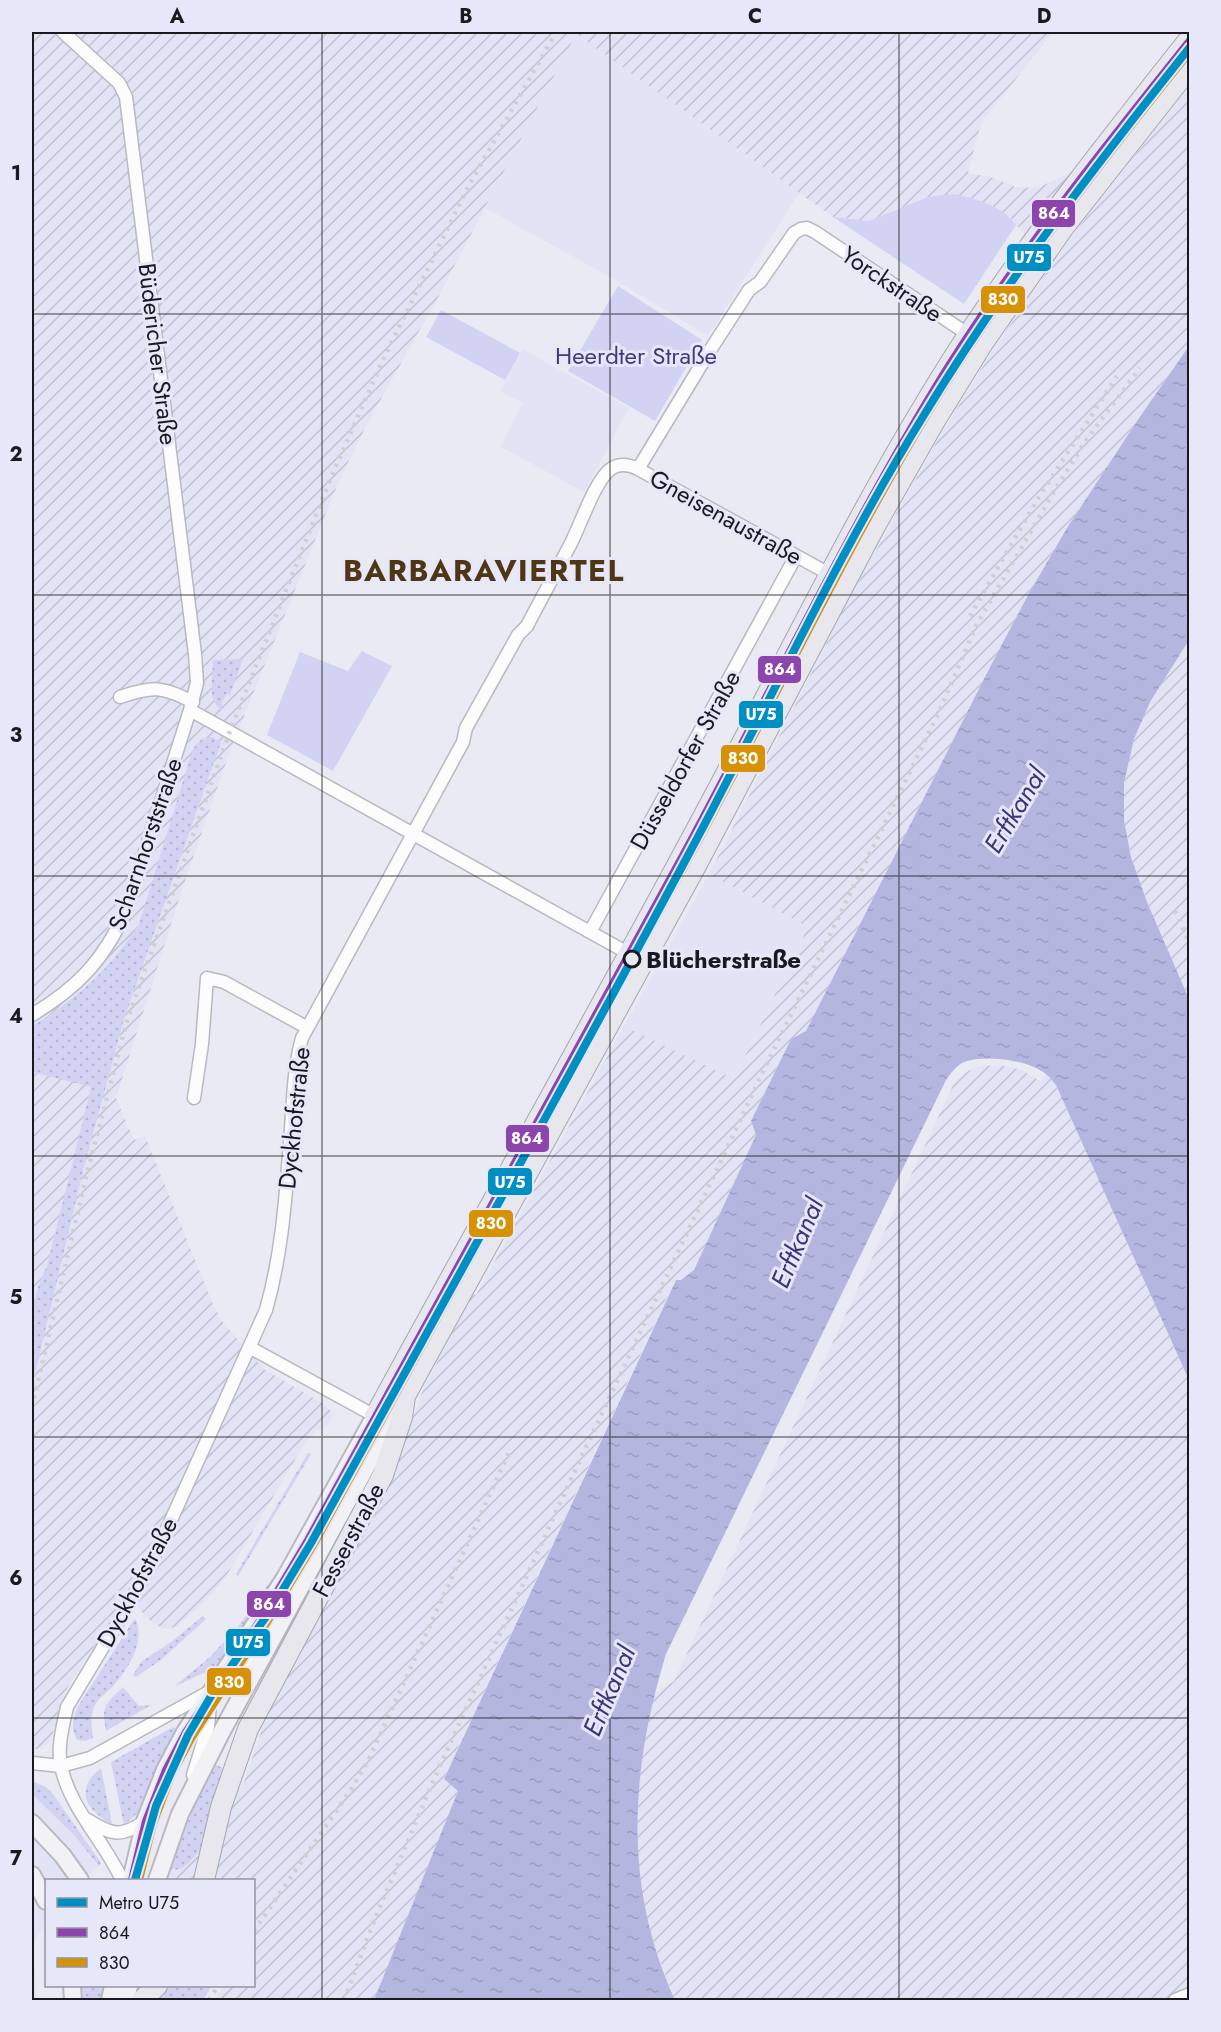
<svg xmlns="http://www.w3.org/2000/svg" width="1221" height="2032" font-family="Jost,sans-serif">
<style>
.built{fill:#e3e3f6}
.industrial{fill:url(#industrial-furrows)}
.grass{fill:url(#grass-dots)}
.park{fill:#d2d2f3}
.water{fill:url(#water-ripples)}
.lines{fill:none;stroke-linecap:round;stroke-linejoin:round}
.street-casing{stroke:#b8b8c0;stroke-width:15}
.secondary-casing{stroke:#b8b8c0;stroke-width:20}
.primary-casing{stroke:#a5a5b3;stroke-width:22}
.street{stroke:#fcfcfd;stroke-width:12}
.secondary{stroke:#f2f2f6;stroke-width:16}
.primary{stroke:#e7e7ed;stroke-width:20}
.rail{stroke:#cfcfd2;stroke-width:4.5;stroke-dasharray:3 6;stroke-linecap:butt}
.bus-1-casing{stroke:#e6e7f8;stroke-width:10}
.bus-2-casing{stroke:#e6e7f8;stroke-width:10}
.bus-1{stroke:#8e44ad;stroke-width:6}
.bus-2{stroke:#d69105;stroke-width:6}
.metro-1-casing{stroke:#e6e7f8;stroke-width:12}
.metro-1{stroke:#008fc2;stroke-width:8}
.grid{fill:none;stroke:#19191f;stroke-width:1.5;stroke-opacity:0.55}
.stop-dot{fill:#e6e7f8;stroke:#19191f;stroke-width:3}
.labels{text-anchor:middle;dominant-baseline:central;stroke-width:6;stroke-linejoin:round;paint-order:stroke}
.street-label{font-size:24px;fill:#19191f;stroke:#e6e7f8}
.park-label{font-size:24px;fill:#403b80;stroke:#e6e7f8}
.stop-label{font-size:24px;font-weight:bold;fill:#19191f;stroke:#e6e7f8;text-anchor:start}
.water-label{font-size:26px;font-style:italic;fill:#3a3478;stroke:#e6e7f8}
.district-label{font-size:30px;font-weight:bold;letter-spacing:1.5px;fill:#4f3715;stroke:#e6e7f8}
.line-badge{stroke:#e6e7f8;stroke-width:2}
.badge-label{font-size:16px;text-anchor:middle;font-weight:bold;fill:#fff}
.neatline{fill:none;stroke:#19191f;stroke-width:2}
.grid-label{font-size:20px;text-anchor:middle;font-weight:bold;fill:#19191f}
</style>
<defs>
<pattern id="industrial-furrows" width="10" height="10" patternUnits="userSpaceOnUse" patternTransform="scale(1.5)"><rect width="10" height="10" fill="#e3e3f6"/><path d="M-1 1l2-2M0 10L10 0M9 11l2-2" fill="none" stroke="#c2c2d2"/></pattern>
<pattern id="grass-dots" width="8" height="8" patternUnits="userSpaceOnUse" patternTransform="scale(1.5)"><rect width="8" height="8" fill="#d2d2f3"/><path d="M2 2h.1M6 6h.1" fill="none" stroke="#b4b4d0" stroke-width="1.8" stroke-linecap="round"/></pattern>
<pattern id="water-ripples" width="26" height="14" patternUnits="userSpaceOnUse" patternTransform="scale(1.5)"><rect width="26" height="14" fill="#b5b6e0"/><path d="M2 4q2-2 4 0t4 0M15 11q2-2 4 0t4 0" fill="none" stroke="#9b9cc0"/></pattern>
</defs>
<rect width="100%" height="100%" fill="#eaeaf4"/>
<path class="built" d="M 576,33 L 799,193 L 708,336 L 619,282 L 485,208 Z
M 522,349 L 629,408 L 584,492 L 501,447 L 523,403 L 500,391 Z
M 709,874 L 808,927 L 734,1080 L 624,1026 Z
M 32,1794 L 75,1836 L 99,1866 L 85,1880 L 46,1880 L 46,1923 L 36,1937 L 32,1952 L 38,2000 L 32,2000 Z"/>
<path class="industrial" d="M 32,32 L 1053,32 L 981,123 L 968,173 L 994,178 L 1015,187 L 1038,188 L 1075,170 L 1025,236 L 1010,217 L 928,197 L 869,221 L 833,217 L 576,34 L 436,301 L 367,424 L 339,481 L 230,751 L 182,890 L 116,1098 L 134,1140 L 145,1136 L 214,1307 L 224,1324 L 265,1370 L 324,1404 L 331,1411 L 332,1419 L 327,1426 L 316,1431 L 305,1443 L 230,1570 L 215,1591 L 198,1608 L 177,1627 L 164,1629 L 151,1622 L 127,1595 L 68,1687 L 61,1703 L 51,1740 L 41,1749 L 33,1749 Z
M 1189,87 L 1189,346 L 1137,421 L 1067,528 L 1028,595 L 988,671 L 806,1031 L 791,1039 L 751,1121 L 756,1135 L 694,1270 L 681,1280 L 675,1280 L 444,1778 L 458,1791 L 377,2000 L 214,2000 L 224,1986 L 254,1986 L 254,1880 L 166,1880 L 170,1865 L 203,1847 L 244,1782 L 267,1715 L 367,1528 L 390,1477 L 423,1390 L 472,1294 L 476,1295 L 624,1026 L 734,1079 L 808,927 L 709,874 L 851,595 L 941,434 L 996,345 L 1074,233 Z
M 1189,640 L 1189,999 L 1147,902 L 1131,857 L 1124,820 L 1124,783 L 1134,739 L 1150,702 Z
M 1001,1065 L 1022,1070 L 1040,1081 L 1046,1073 L 1056,1085 L 1189,1380 L 1189,2000 L 675,2000 L 650,1936 L 641,1887 L 637,1843 L 637,1804 L 643,1749 L 654,1694 L 674,1681 L 955,1081 L 968,1071 L 981,1066 Z"/>
<path class="grass" d="M 240,659 L 243,659 L 230,695 L 227,694 L 222,702 L 222,711 C 206,698 213,679 213,660 Z
M 212,737 L 221,742 L 124,1019 L 82,1175 L 32,1386 C 31,1341 26,1307 47,1266 L 91,1087 L 32,1072 L 32,1026 C 76,1000 111,968 139,924 L 192,752 C 196,742 201,738 212,737 Z
M 308,1453 L 311,1454 L 238,1576 L 236,1574 Z
M 289,1555 L 245,1627 L 213,1671 L 207,1677 L 204,1673 L 175,1686 L 211,1656 L 240,1624 Z
M 203,1616 L 206,1619 L 161,1660 L 136,1677 L 133,1675 L 141,1662 L 171,1642 Z
M 135,1618 C 146,1641 129,1668 114,1685 C 107,1693 96,1699 93,1710 C 90,1718 92,1729 93,1738 L 85,1741 L 77,1740 C 70,1728 73,1719 78,1706 Z
M 123,1687 L 139,1706 L 151,1705 L 106,1731 C 101,1705 105,1705 123,1687 Z
M 173,1727 L 176,1729 L 139,1812 L 124,1825 L 111,1762 Z
M 216,1765 L 224,1768 L 203,1847 L 187,1865 L 176,1870 L 170,1865 L 195,1805 Z
M 101,1768 L 112,1824 L 112,1825 C 97,1815 79,1803 88,1783 C 90,1777 97,1772 101,1768 Z
M 32,1781 L 46,1787 L 53,1794 L 101,1863 L 99,1866 L 75,1836 L 32,1794 Z
M 82,1986 L 105,1986 L 102,2000 L 83,2000 Z
M 146,1986 L 212,1986 L 203,2000 L 148,2000 Z"/>
<path class="park" d="M 953,194 C 975,198 1003,206 1016,225 L 964,304 L 833,217 L 869,221 L 928,197 Z
M 618,286 L 702,340 L 655,421 L 568,371 Z
M 441,310 L 520,353 L 505,380 L 426,337 Z
M 362,651 L 392,666 L 333,771 L 267,735 L 300,652 L 348,671 Z"/>
<path class="water" d="M 1189,346 L 1189,640 L 1150,702 L 1134,739 L 1124,783 L 1124,820 L 1131,857 L 1147,902 L 1189,999 L 1189,1380 L 1056,1085 C 1053,1082 1051,1078 1047,1075 C 1031,1060 987,1055 967,1061 C 957,1064 952,1072 946,1080 L 666,1654 C 630,1772 623,1886 675,2000 L 374,2000 L 458,1791 L 444,1779 L 676,1280 L 681,1280 L 694,1270 L 756,1135 L 751,1121 L 791,1039 L 806,1031 L 988,671 L 1028,595 L 1067,528 L 1137,421 Z"/>
<g class="lines">
<defs>
<path id="street" d="M 638,469 L 709,352 L 749,290 L 760,282 L 794,233 L 801,229 L 807,228 L 815,232 L 972,337
M 120,697 C 153,686 162,686 193,702
M 190,710 L 635,957
M 590,932 L 796,556
M 32,1015 C 78,987 103,961 126,911 L 190,710 L 197,683 L 195,654 L 126,97 L 119,83 L 63,32
M 194,1098 L 202,1044 L 207,978 L 224,982 L 306,1027
M 249,1347 L 375,1416
M 32,1763 L 61,1766 L 90,1758 L 234,1678 L 259,1658
M 193,1775 L 208,1727 L 211,1693
M 88,1820 C 112,1835 121,1838 145,1821
M 122,1880 C 105,1842 70,1809 61,1766 C 57,1747 63,1725 67,1707 L 129,1604 L 158,1549 L 266,1310 C 283,1250 286,1191 291,1129 C 293,1098 294,1067 302,1038 L 463,742 L 466,728 L 518,635 L 527,626 C 541,599 556,572 570,545 C 580,527 595,479 612,468 C 621,463 630,465 638,469 L 833,576
M 1175,2000 L 1190,1994"/>
<path id="secondary" d="M 32,1823 L 63,1856 L 80,1880
M 32,1875 L 46,1901
M 131,1880 L 145,1821 L 165,1770 L 185,1732 L 285,1578 L 375,1416
M 157,1880 L 180,1814 L 222,1731 L 399,1407
M 72,1986 L 73,2000
M 110,2000 L 113,1986
M 126,2000 L 129,1986"/>
<path id="primary" d="M 375,1416 C 489,1206 607,998 719,787 C 799,635 874,479 968,335 C 1036,232 1113,135 1190,38
M 204,1880 L 221,1807 L 248,1729 L 383,1475 L 402,1417 L 405,1396 L 697,864 L 874,528 L 933,424 L 983,343 L 1064,227 L 1190,67
M 142,2000 L 157,1986"/>
</defs>
<use href="#street" class="street-casing"/>
<use href="#secondary" class="secondary-casing"/>
<use href="#primary" class="primary-casing"/>
<use href="#street" class="street"/>
<use href="#secondary" class="secondary"/>
<use href="#primary" class="primary"/>
<path class="rail" d="M 970,616 L 1037,500 L 1117,376
M 1175,911 L 1190,944
M 32,1407 L 86,1177 L 127,1021 L 230,731 L 330,480 L 381,364 L 468,187 L 556,32
M 254,1931 L 352,1788 L 369,1759 L 510,1450
M 209,2000 L 218,1986
M 344,2000 L 376,1916 L 438,1770 L 572,1477 L 760,1078 L 939,712 L 976,626 L 1056,488 L 1087,439 L 1140,368"/>
<defs>
<path id="bus-1" d="M 131,1880 L 145,1821 L 165,1770 L 185,1732 L 260,1619 L 307,1540 C 434,1309 560,1079 686,848 C 772,688 850,524 945,370 C 1018,254 1104,146 1190,39"/>
<path id="bus-2" d="M 140,1880 L 154,1824 L 173,1774 L 193,1737 L 267,1624 L 315,1544 C 442,1313 569,1082 695,849 C 782,689 859,522 957,368 C 1028,258 1108,155 1190,53"/>
</defs>
<use href="#bus-1" class="bus-1-casing"/>
<use href="#bus-2" class="bus-2-casing"/>
<use href="#bus-1" class="bus-1"/>
<use href="#bus-2" class="bus-2"/>
<defs>
<path id="metro-1" d="M 135,1880 L 156,1806 L 188,1735 L 214,1691 L 270,1611 L 311,1543 C 436,1316 562,1090 685,861 C 765,713 835,559 924,415 C 1003,285 1096,165 1190,47"/>
</defs>
<use href="#metro-1" class="metro-1-casing"/>
<use href="#metro-1" class="metro-1"/>
</g>
<path class="grid" d="M 322,32 L 322,2000M 610,32 L 610,2000M 899,32 L 899,2000M 32,314 L 1190,314M 32,595 L 1190,595M 32,876 L 1190,876M 32,1156 L 1190,1156M 32,1437 L 1190,1437M 32,1718 L 1190,1718"/>
<circle class="stop-dot" cx="632" cy="959" r="8"/>
<g class="labels">
<g class="street-label">
<text transform="translate(892 284) rotate(34)">Yorckstraße</text>
<text transform="translate(158 354) rotate(83)">Büdericher Straße</text>
<text transform="translate(726 517) rotate(29)">Gneisenaustraße</text>
<text transform="translate(685 760) rotate(-61)">Düsseldorfer Straße</text>
<text transform="translate(145 844) rotate(-71)">Scharnhorststraße</text>
<text transform="translate(294 1118) rotate(-84)">Dyckhofstraße</text>
<text transform="translate(348 1540) rotate(-62)">Fesserstraße</text>
<text transform="translate(137 1582) rotate(-62)">Dyckhofstraße</text>
</g>
<g class="park-label">
<text x="636" y="355">Heerdter Straße</text>
</g>
<g class="stop-label">
<text x="646" y="959">Blücherstraße</text>
</g>
<g class="water-label">
<text transform="translate(1015 810) rotate(-59)">Erftkanal</text>
<text transform="translate(797 1243) rotate(-67)">Erftkanal</text>
<text transform="translate(609 1691) rotate(-67)">Erftkanal</text>
</g>
<g class="district-label">
<text x="484" y="570">BARBARAVIERTEL</text>
</g>
</g>
<g class="line-badge">
<rect x="1031" y="199" width="45" height="29" rx="6" fill="#8e44ad"/>
<rect x="1006" y="243" width="46" height="29" rx="6" fill="#008fc2"/>
<rect x="980" y="285" width="46" height="29" rx="6" fill="#d69105"/>
<rect x="757" y="655" width="45" height="29" rx="6" fill="#8e44ad"/>
<rect x="738" y="700" width="46" height="29" rx="6" fill="#008fc2"/>
<rect x="720" y="744" width="46" height="29" rx="6" fill="#d69105"/>
<rect x="505" y="1124" width="45" height="29" rx="6" fill="#8e44ad"/>
<rect x="487" y="1167" width="46" height="29" rx="6" fill="#008fc2"/>
<rect x="468" y="1209" width="46" height="29" rx="6" fill="#d69105"/>
<rect x="246" y="1590" width="46" height="28" rx="6" fill="#8e44ad"/>
<rect x="225" y="1628" width="46" height="29" rx="6" fill="#008fc2"/>
<rect x="206" y="1667" width="46" height="29" rx="6" fill="#d69105"/>
</g>
<g class="badge-label">
<text x="1054" y="219">864</text>
<text x="1029" y="263">U75</text>
<text x="1003" y="305">830</text>
<text x="780" y="675">864</text>
<text x="761" y="720">U75</text>
<text x="743" y="764">830</text>
<text x="527" y="1144">864</text>
<text x="510" y="1188">U75</text>
<text x="491" y="1229">830</text>
<text x="269" y="1610">864</text>
<text x="248" y="1648">U75</text>
<text x="229" y="1688">830</text>
</g>
<rect width="1221" height="2032" fill="none" stroke="#e6e7f8" stroke-width="66"/>
<rect x="45" y="1879" width="210" height="108" fill="#e6e7f8" stroke="#9495a1" stroke-width="1.5"/>
<rect x="57" y="1898" width="30" height="9" fill="#008fc2" stroke="#9495a1" stroke-width="1.5"/>
<text x="99" y="1909" font-size="18" fill="#19191f">Metro U75</text>
<rect x="57" y="1928" width="30" height="9" fill="#8e44ad" stroke="#9495a1" stroke-width="1.5"/>
<text x="99" y="1939" font-size="18" fill="#19191f">864</text>
<rect x="57" y="1958" width="30" height="9" fill="#d69105" stroke="#9495a1" stroke-width="1.5"/>
<text x="99" y="1969" font-size="18" fill="#19191f">830</text>
<rect x="33" y="33" width="1155" height="1966" class="neatline"/>
<g class="grid-label">
<text x="177" y="23">A</text>
<text x="466" y="23">B</text>
<text x="755" y="23">C</text>
<text x="1044" y="23">D</text>
<text x="16" y="180">1</text>
<text x="16" y="461">2</text>
<text x="16" y="742">3</text>
<text x="16" y="1023">4</text>
<text x="16" y="1304">5</text>
<text x="16" y="1585">6</text>
<text x="16" y="1865">7</text>
</g>
</svg>
